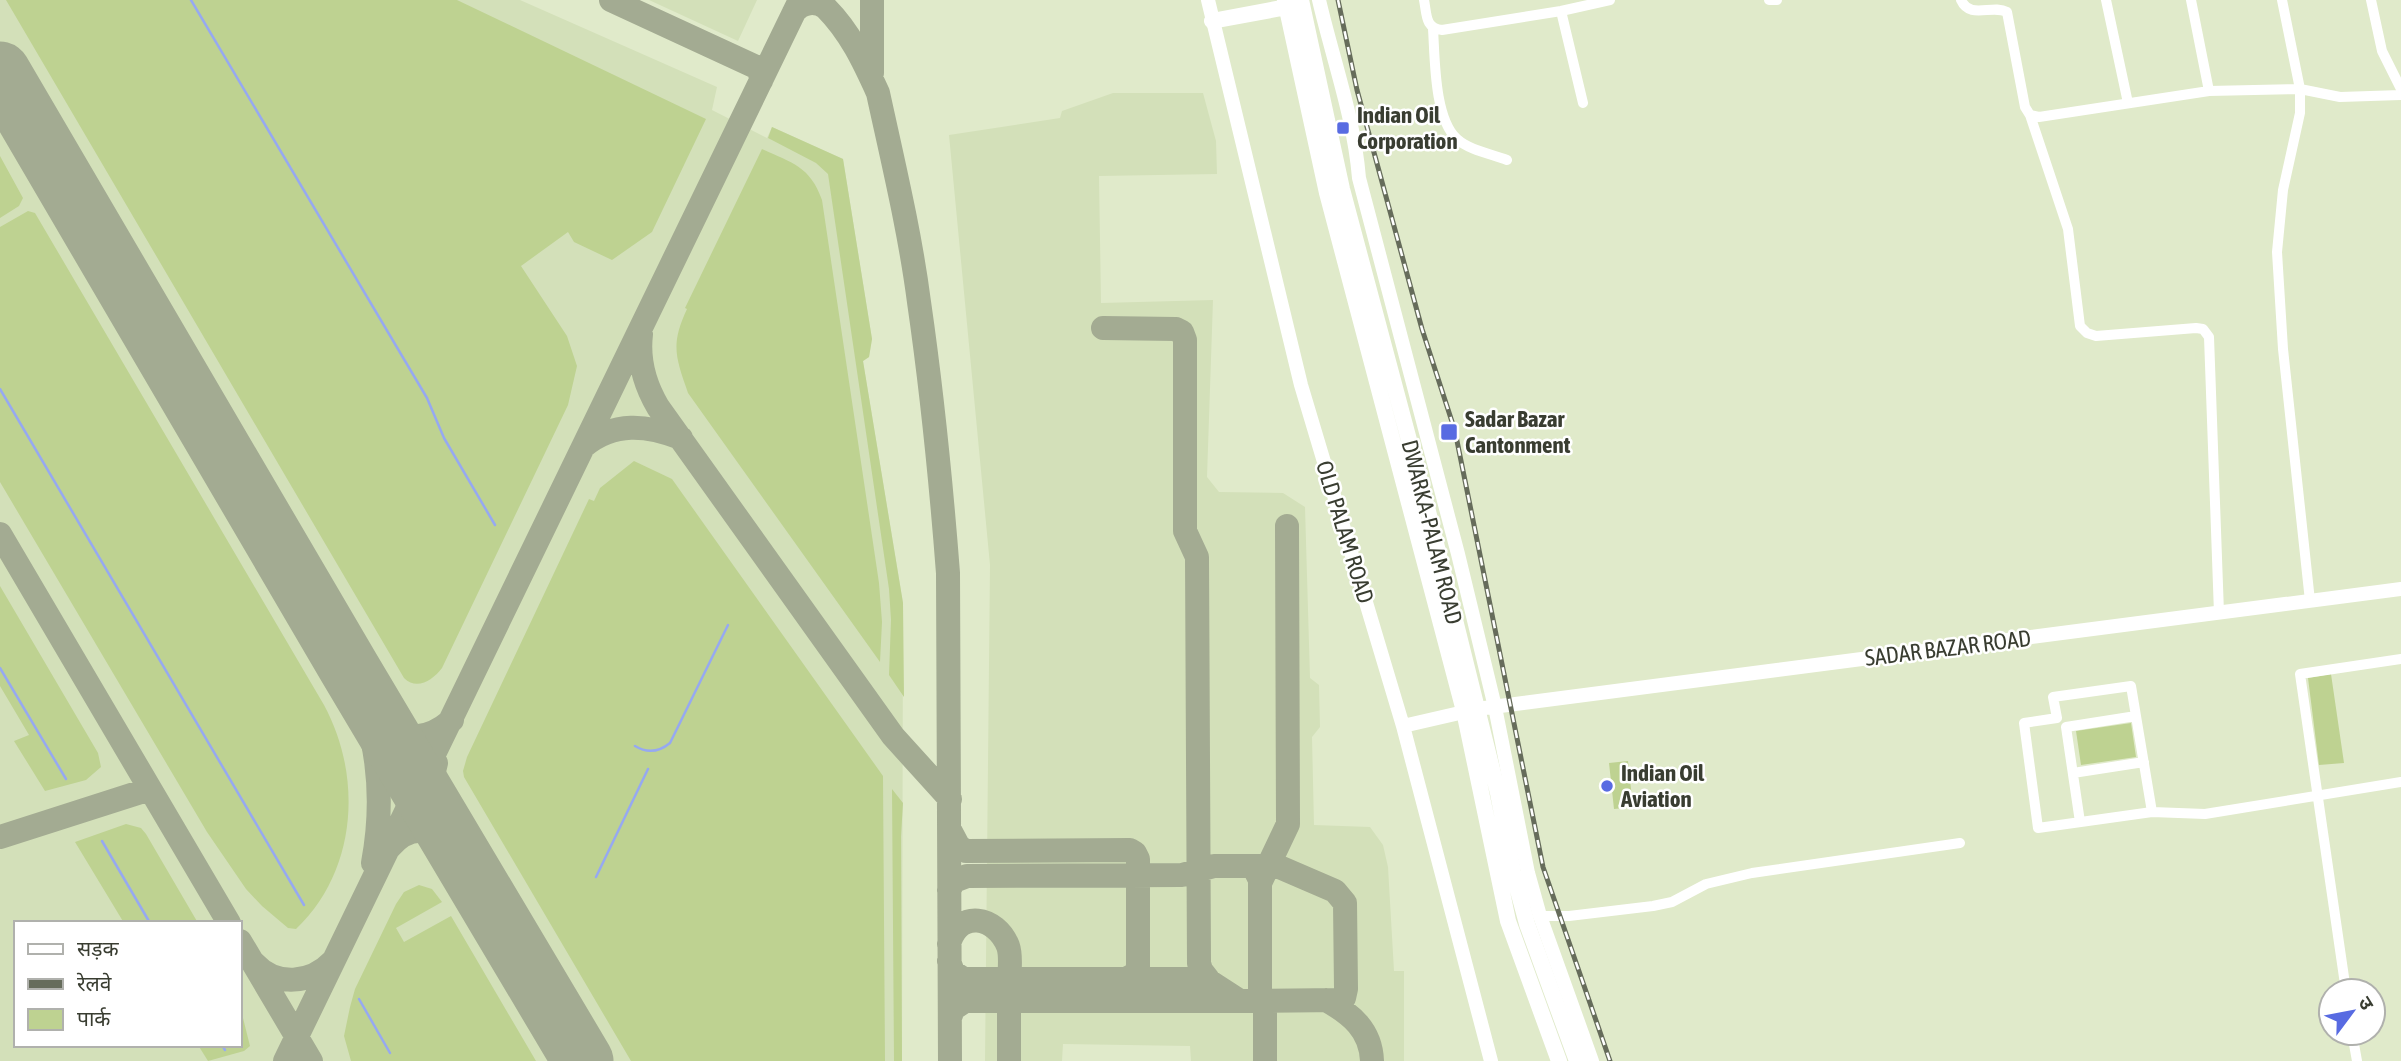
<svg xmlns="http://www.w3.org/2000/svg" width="2401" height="1061" font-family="'Asap Condensed','Noto Sans Devanagari',sans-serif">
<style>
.built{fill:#d3e0b9;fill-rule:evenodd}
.green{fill:#bed291}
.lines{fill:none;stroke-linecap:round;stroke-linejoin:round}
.stream{stroke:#96a9f1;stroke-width:2.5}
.taxiway{stroke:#a3ab92;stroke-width:24}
.runway{stroke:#a3ab92;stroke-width:61}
.street{stroke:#fff;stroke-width:10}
.secondary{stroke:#fff;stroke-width:14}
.primary{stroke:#fff;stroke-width:16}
.rail-casing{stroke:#666c5b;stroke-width:5}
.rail{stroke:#fff;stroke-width:2.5;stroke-dasharray:8;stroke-linecap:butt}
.poi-dot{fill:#586be2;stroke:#fff;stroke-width:2.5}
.labels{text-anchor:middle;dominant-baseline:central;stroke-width:5;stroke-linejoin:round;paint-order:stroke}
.poi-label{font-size:23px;font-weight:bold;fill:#393d31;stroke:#fff;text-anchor:start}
.street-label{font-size:23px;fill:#393d31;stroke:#fff}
</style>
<rect width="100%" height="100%" fill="#e0eaca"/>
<path class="built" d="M 0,0 L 520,0 L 717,87 L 712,110 L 767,138 L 772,127 L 843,159 L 872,339 L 869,357 L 863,361 L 903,603 L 902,1061 L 0,1061 ZM 16,923 L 240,923 L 240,1045 L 16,1045 Z
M 649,0 L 757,0 L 738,41 Z
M 1113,93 L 1203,93 L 1216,141 L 1217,174 L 1099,176 L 1101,303 L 1213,300 L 1207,477 L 1219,492 L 1283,493 L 1305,507 L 1310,678 L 1319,685 L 1320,727 L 1312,737 L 1314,825 L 1370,827 L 1383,845 L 1388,867 L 1394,971 L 1404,971 L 1404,1061 L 1191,1061 L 1190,1046 L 1063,1044 L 1062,1061 L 985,1061 L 990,565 L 949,135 L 1060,118 L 1062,111 Z"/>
<path class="green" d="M 6,0 L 457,0 L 706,119 L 652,232 L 612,260 L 574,242 L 568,232 L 521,266 L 567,336 L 577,366 L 568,405 L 442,668 C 433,680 417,691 404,678 Z
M 772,127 L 843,159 L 872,339 L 869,357 L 863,361 L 903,603 L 904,697 L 889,675 L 891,620 L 889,589 L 828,174 L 816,163 L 768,138 Z
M 762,149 C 792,163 810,166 822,200 L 879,583 L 882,622 L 880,662 L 688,393 C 676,358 670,345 687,309 L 685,308 Z
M 0,156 L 23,198 L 19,206 L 0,218 Z
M 28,211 L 35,213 L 324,705 C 363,777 357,871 296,929 L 288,928 L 262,906 L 246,889 L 207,832 L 0,482 L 0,227 Z
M 634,461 L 672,479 L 883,776 L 885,1061 L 631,1061 L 464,777 L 463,771 L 467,757 L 589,499 L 594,501 L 600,488 Z
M 0,586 L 98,753 L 101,767 L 86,780 L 45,791 L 14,741 L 29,735 L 0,686 Z
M 2331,674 L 2344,763 L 2319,765 L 2308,678 Z
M 2131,723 L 2136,757 L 2081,765 L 2076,731 Z
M 1628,761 L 1633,807 L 1614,809 L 1609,763 Z
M 892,789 L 903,803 L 901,836 L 902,1061 L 894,1061 Z
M 126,824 L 141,828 L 146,834 L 198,923 L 124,923 L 75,842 Z
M 419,885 L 432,889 L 442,902 L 396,928 L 404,942 L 451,916 L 536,1061 L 351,1061 L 344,1036 L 350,1007 L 355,989 L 396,904 L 404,892 Z
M 240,1006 L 250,1046 L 244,1051 L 208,1061 L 198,1045 L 240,1045 Z"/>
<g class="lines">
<path class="stream" d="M 191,0 L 427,398 L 444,438 L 495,525
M 0,389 L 304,905
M 0,668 L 66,779
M 635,746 C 648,754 659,752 670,743 L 728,625
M 102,841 L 150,923
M 596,877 L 648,769
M 359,999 L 390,1053
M 222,1045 L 225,1050"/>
<path class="taxiway" d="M 611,0 L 756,67 L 760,73 L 761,81
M 872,0 L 872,73
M 794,12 C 802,2 816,0 826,8 C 850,32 864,62 878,93 C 893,162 910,232 919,302 C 932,392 941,482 948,573 L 950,1061
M 1103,328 L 1176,329 L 1182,332 L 1185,340 L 1185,531 L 1197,557 L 1199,963 L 1201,970 L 1208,979
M 641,334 C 638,359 645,385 658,407 L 893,736 L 950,799
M 584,446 C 614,421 647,425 681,438
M 0,534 L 229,923
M 348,666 C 377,731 386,793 373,863
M 380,720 C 406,741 426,742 452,720
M 436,763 C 428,788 435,807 446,829
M 950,830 L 959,847 L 966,851 L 1130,850 L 1135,853 L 1138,859 L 1138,967 L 1135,974 L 1126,979
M 0,837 L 150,789
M 390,847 C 412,820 438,830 459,851
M 1254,868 L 1260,880 L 1260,990 L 1265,1010 L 1265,1061
M 1260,883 L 1288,824 L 1287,526
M 949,890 L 954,881 L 967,876 L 1182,875 L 1214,866 L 1277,866 L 1335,891 L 1345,903 L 1346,989 L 1344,998 L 1339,1000 L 1240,1001 L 1206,979 L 964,979 L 953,972 L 949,961
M 240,941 L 311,1061
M 949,944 C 959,909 996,916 1008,946 C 1012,957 1009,973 1009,984 C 1009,1010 1009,1035 1009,1061
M 254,963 C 276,987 311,984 333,961
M 1326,1000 C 1351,1014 1371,1030 1372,1061
M 950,1018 L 953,1009 L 965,1001 L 1240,1001
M 285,1061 L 800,0"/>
<path class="runway" d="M 0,72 L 348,666 L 583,1061"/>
<path class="street" d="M 1424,0 C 1427,15 1425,28 1442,30 L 1561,11 L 1610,0
M 1769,0 L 1777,0
M 1961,0 C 1970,20 1992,4 2007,12 L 2025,107 L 2030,115 L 2039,117 L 2209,91 L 2300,89 L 2340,97 L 2401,95
M 2106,0 L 2128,103
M 2191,0 L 2209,91
M 2282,0 L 2300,89 L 2300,113 L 2283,190 L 2277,252 L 2283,349 L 2310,601
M 2371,0 L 2382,51 L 2401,89
M 1561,11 L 1583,103
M 1433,29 C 1435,58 1434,118 1457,139 C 1469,150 1491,154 1507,160
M 2030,115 L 2068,229 L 2080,326 L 2087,333 L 2096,336 L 2196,328 L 2203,329 L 2209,337 L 2219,613
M 2073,773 L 2144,762
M 2152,812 L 2131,686 L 2053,697 L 2057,718 L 2024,723 L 2038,828 L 2152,812 L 2205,814 L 2401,782
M 2080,822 L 2066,727 L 2136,716
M 1540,916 L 1569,916 L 1653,906 L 1672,902 L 1706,884 L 1752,873 L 1960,843
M 2346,991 L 2300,674 L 2401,659
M 2352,1033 L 2357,1061"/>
<path class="secondary" d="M 1208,0 L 1301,385 L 1403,726 L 1491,1061
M 1319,0 C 1333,60 1354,117 1359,178 L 1458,554 L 1495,707 L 1528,873 L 1540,916 L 1592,1061
M 1403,726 L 1477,709 L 2401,589"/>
<path class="primary" d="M 1285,0 L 1327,193 L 1464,711 L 1508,921 L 1559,1061
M 1301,0 L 1342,189 L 1428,511 L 1498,793 L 1513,872 L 1527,924 L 1577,1061
M 1212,21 L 1287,7"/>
<defs>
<path id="rail" d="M 1338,0 L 1357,90 L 1422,329 L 1455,431 L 1543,867 L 1610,1061"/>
</defs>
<use href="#rail" class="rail-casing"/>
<use href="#rail" class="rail"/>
</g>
<g class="poi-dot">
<rect x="1336" y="121" width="14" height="14" rx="3.5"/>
<rect x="1440" y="423" width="18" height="18" rx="3.5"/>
<circle cx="1607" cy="786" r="7"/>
</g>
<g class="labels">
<g class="poi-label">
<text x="1357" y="115">Indian Oil<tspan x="1357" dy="26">Corporation</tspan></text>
<text x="1465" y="419">Sadar Bazar<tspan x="1465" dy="26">Cantonment</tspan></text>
<text x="1621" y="773">Indian Oil<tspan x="1621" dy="26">Aviation</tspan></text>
</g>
<g class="street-label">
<text transform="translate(1345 532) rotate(73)">OLD PALAM ROAD</text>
<text transform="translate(1432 532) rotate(76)">DWARKA-PALAM ROAD</text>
<text transform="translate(1948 648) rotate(-7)">SADAR BAZAR ROAD</text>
</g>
</g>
<rect x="14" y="921" width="228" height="126" fill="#ffffff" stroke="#b0b1ad" stroke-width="2"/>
<rect x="28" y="944" width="35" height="10" fill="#ffffff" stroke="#b0b1ad" stroke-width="2"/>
<text x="77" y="956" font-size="21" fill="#393d31">सड़क</text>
<rect x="28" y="979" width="35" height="10" fill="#666c5b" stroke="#b0b1ad" stroke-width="2"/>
<text x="77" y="991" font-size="21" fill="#393d31">रेलवे</text>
<rect x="28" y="1009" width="35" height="21" fill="#bed291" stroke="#b0b1ad" stroke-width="2"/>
<text x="77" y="1026" font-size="21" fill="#393d31">पार्क</text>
<g transform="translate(2352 1012) rotate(58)"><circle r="33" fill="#ffffff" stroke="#b0b1ad" stroke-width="2"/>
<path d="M0-5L12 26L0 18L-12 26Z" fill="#586be2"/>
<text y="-10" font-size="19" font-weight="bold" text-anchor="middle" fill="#393d31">उ</text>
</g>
</svg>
